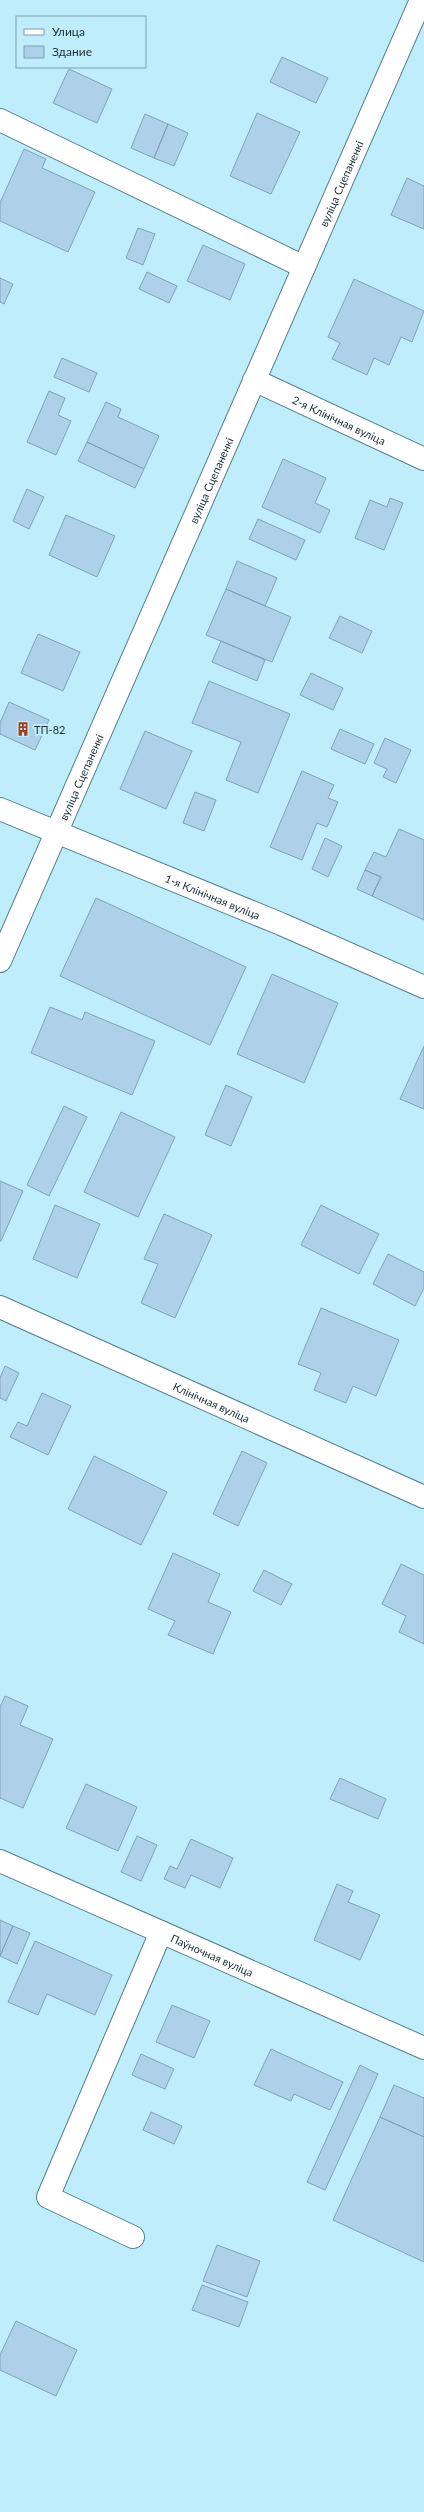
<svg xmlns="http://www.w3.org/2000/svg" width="424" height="2512" font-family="Lato,sans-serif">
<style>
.building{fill:#aed1ea;stroke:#80a2ba}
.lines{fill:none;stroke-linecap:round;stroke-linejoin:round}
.minor-casing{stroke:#547f8c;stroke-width:24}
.minor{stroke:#fff;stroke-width:22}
.labels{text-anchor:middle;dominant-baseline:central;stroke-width:3.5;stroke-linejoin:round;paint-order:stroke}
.street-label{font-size:11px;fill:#1b2d33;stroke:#bfedfc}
.poi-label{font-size:11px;fill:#1b2d33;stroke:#bfedfc;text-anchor:start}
</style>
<rect width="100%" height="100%" fill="#bfedfc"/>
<path class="building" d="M 282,57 L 328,78 L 316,103 L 270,82 Z
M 69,69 L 112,89 L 97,123 L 53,103 Z
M 257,113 L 300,132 L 271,194 L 230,176 Z
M 145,114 L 168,124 L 154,158 L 131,148 Z
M 168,124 L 188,133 L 174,166 L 154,158 Z
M 24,149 L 46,159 L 42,168 L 95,192 L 68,252 L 0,221 L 0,203 Z
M 407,178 L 424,186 L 424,229 L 391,215 Z
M 138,228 L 155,234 L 143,265 L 126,258 Z
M 203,245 L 245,264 L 230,300 L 187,281 Z
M 147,272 L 177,286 L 169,303 L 139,289 Z
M 0,278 L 13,284 L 4,304 L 0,302 Z
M 354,279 L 424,311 L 412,342 L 401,337 L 389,365 L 374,358 L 367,375 L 332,359 L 340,343 L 328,337 Z
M 62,358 L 97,373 L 89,392 L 54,377 Z
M 49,391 L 65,398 L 58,415 L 71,421 L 56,455 L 27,442 Z
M 106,402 L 121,409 L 118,417 L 159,436 L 144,469 L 87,442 Z
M 87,442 L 144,469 L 135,488 L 78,461 Z
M 283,459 L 326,478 L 315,503 L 330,510 L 320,533 L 262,507 Z
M 27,489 L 44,497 L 29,529 L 13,521 Z
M 390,498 L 403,503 L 384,550 L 355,538 L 370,500 L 387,507 Z
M 66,515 L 115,536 L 97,577 L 49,555 Z
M 258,519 L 305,540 L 296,560 L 249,539 Z
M 237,561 L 277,578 L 265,606 L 226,589 Z
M 226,589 L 291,617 L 272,662 L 206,635 Z
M 340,616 L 372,631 L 362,653 L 329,638 Z
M 38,634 L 80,652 L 63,691 L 21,673 Z
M 221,641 L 265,660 L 257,681 L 212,662 Z
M 311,673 L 343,688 L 333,710 L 300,695 Z
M 209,681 L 290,714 L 258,793 L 226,780 L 241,742 L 192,723 Z
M 9,702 L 49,720 L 35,750 L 0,734 L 0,723 Z
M 340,729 L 374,744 L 365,764 L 331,749 Z
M 145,731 L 192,751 L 166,809 L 120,789 Z
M 385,738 L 411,750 L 396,783 L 383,777 L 387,769 L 374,763 Z
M 302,771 L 334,785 L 328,798 L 338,802 L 327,827 L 317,823 L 302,860 L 270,847 Z
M 195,792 L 216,800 L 204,831 L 183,823 Z
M 399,829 L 424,840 L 424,920 L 372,896 L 381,877 L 365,870 L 374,852 L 386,857 Z
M 325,838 L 342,846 L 328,877 L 312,869 Z
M 365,870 L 381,877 L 372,896 L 357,889 Z
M 96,898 L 246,967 L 210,1045 L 60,976 Z
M 272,974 L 338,1003 L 304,1083 L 237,1054 Z
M 50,1007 L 82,1020 L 85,1012 L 155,1041 L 132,1095 L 31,1053 Z
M 424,1046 L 424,1109 L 400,1099 Z
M 226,1085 L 252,1097 L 231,1146 L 205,1135 Z
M 64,1106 L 87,1117 L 49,1196 L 27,1185 Z
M 121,1112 L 175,1137 L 138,1217 L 84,1192 Z
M 0,1181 L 23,1191 L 1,1241 L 0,1241 Z
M 55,1205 L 100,1224 L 77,1278 L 33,1259 Z
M 321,1205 L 379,1234 L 359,1274 L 301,1245 Z
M 164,1214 L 212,1235 L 175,1318 L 141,1303 L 158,1264 L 144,1259 Z
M 388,1254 L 424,1272 L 424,1288 L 415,1306 L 373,1284 Z
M 321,1308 L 399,1340 L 376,1396 L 353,1386 L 346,1403 L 314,1390 L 321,1373 L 298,1364 Z
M 5,1366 L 19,1373 L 6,1401 L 0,1398 L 0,1378 Z
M 42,1393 L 71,1406 L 48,1455 L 10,1437 L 18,1422 L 27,1426 Z
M 242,1451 L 267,1463 L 238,1526 L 213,1514 Z
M 94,1456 L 167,1492 L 141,1545 L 68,1509 Z
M 173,1553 L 220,1574 L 208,1602 L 231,1612 L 213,1654 L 168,1635 L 175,1621 L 148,1609 Z
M 401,1564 L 424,1575 L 424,1644 L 399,1632 L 406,1616 L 382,1604 Z
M 264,1570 L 292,1584 L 281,1605 L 253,1591 Z
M 5,1696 L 28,1706 L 20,1725 L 53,1739 L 23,1808 L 0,1798 L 0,1707 Z
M 340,1778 L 386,1799 L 378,1819 L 330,1799 Z
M 86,1784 L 137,1807 L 118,1851 L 66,1828 Z
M 137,1836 L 157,1845 L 141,1881 L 121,1872 Z
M 191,1839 L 233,1858 L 220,1888 L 191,1875 L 185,1888 L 164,1879 L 170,1866 L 177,1869 Z
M 337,1884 L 353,1891 L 348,1902 L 380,1915 L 360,1960 L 314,1940 Z
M 0,1920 L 13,1926 L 0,1956 Z
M 13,1926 L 30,1933 L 17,1964 L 0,1956 Z
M 35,1941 L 112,1975 L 95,2015 L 47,1994 L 38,2015 L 8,2002 Z
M 172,2005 L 210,2021 L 194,2058 L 156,2042 Z
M 271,2049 L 343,2082 L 330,2110 L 294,2094 L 291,2101 L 254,2085 Z
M 141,2054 L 174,2069 L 165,2089 L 132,2075 Z
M 360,2065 L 378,2074 L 325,2190 L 307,2182 Z
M 394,2085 L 424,2098 L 424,2137 L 380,2117 Z
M 151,2112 L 182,2126 L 174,2144 L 143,2130 Z
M 380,2117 L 424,2137 L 424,2262 L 333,2220 Z
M 217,2245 L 260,2261 L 247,2297 L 203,2281 Z
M 202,2285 L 248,2302 L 239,2327 L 192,2310 Z
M 16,2321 L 77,2350 L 56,2396 L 0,2370 L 0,2355 Z"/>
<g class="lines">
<defs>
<g id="minor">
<path d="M 0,120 L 304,267"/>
<path id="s1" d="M 254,380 L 424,459"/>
<path id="s2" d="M 0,809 L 281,924 L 424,987"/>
<path id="s3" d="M 0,961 L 421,0"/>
<path id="s4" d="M 0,1307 L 424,1497"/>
<path id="s5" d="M 0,1861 L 424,2048"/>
<path d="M 133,2237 L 48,2197 L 161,1932"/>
</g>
</defs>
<use href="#minor" class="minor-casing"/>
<use href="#minor" class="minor"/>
</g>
<defs>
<symbol id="building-bare" viewBox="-9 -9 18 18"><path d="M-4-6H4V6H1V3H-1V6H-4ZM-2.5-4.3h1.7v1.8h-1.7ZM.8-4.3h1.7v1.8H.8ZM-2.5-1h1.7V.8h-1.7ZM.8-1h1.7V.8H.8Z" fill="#a53f1a" stroke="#bfedfc" stroke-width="2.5" paint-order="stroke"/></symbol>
</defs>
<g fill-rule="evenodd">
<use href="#building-bare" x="13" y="719" width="20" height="20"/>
</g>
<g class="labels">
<g class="street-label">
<text stroke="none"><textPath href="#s3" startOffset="849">вуліца Сцепаненкі</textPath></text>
<text stroke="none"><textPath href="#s1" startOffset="94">2-я Клінічная вуліца</textPath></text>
<text stroke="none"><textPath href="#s3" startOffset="525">вуліца Сцепаненкі</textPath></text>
<text stroke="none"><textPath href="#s3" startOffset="201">вуліца Сцепаненкі</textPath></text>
<text stroke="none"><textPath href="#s2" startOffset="230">1-я Клінічная вуліца</textPath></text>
<text stroke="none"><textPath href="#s4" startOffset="232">Клінічная вуліца</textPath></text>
<text stroke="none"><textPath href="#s5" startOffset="232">Паўночная вуліца</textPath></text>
</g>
<g class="poi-label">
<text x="34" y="729">ТП-82</text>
</g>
</g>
<rect x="16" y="16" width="130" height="52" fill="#bfedfc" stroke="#7da0ac"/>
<rect x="24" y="29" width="20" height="6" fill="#ffffff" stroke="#7da0ac"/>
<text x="52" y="36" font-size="12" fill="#1b2d33">Улица</text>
<rect x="24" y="46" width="20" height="12" fill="#aed1ea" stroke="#7da0ac"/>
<text x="52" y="56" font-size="12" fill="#1b2d33">Здание</text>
</svg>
